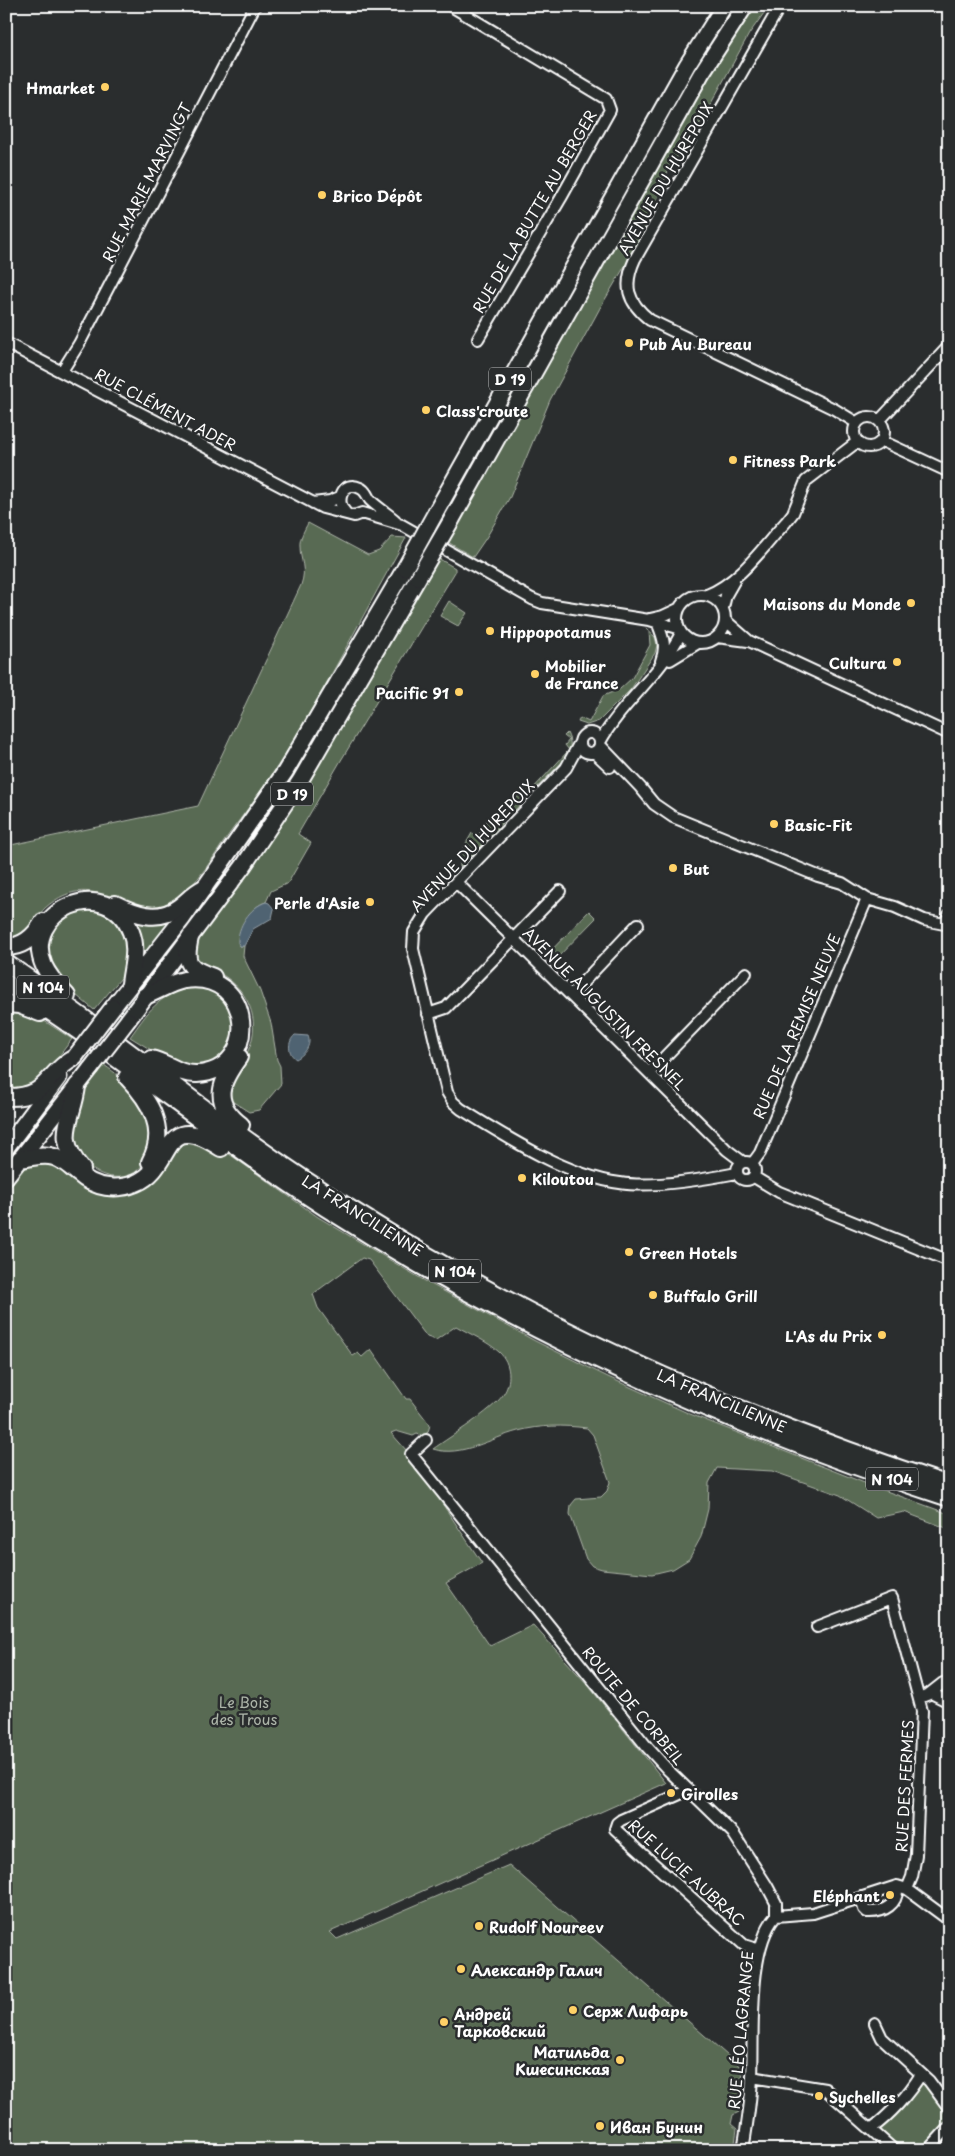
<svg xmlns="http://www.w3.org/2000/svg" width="955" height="2156" font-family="'Playpen Sans',sans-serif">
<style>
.green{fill:#596a52;stroke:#acb4a8}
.water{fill:#4f6372;stroke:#95a1aa}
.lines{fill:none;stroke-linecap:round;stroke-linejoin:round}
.minor-casing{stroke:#fff;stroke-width:14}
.primary-casing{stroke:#fff;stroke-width:19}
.trunk-casing{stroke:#fff;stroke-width:20}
.minor{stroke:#2a2d2e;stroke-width:10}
.primary{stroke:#2a2d2e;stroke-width:15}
.trunk{stroke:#2a2d2e;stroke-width:16}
.primary-bridge-casing{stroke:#fff;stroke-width:19;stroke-linecap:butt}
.primary-bridge{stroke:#2a2d2e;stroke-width:15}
.poi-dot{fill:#ffd166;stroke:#2a2d2e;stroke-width:2}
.labels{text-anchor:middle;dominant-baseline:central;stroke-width:5;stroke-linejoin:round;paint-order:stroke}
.shield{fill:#2a2d2e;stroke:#bfc0c0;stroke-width:1}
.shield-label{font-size:14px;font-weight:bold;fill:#fff}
.poi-label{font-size:15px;font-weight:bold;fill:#fff;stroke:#2a2d2e;text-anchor:start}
.street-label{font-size:15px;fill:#fff;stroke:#2a2d2e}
.park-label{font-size:15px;fill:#acb4a8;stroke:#2a2d2e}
</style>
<rect width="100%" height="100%" fill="#2a2d2e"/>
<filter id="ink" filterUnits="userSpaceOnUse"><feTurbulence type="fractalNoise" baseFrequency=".02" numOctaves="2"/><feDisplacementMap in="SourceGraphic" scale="10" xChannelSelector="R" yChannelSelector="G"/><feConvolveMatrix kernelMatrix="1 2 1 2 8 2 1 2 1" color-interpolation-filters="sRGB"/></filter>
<g filter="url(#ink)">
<path class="green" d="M 755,6 L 769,6 L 749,34 L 685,151 L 672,161 L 652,213 L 635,249 L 600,308 L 550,400 L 510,497 L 486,538 L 473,557 L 446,541 L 648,182 L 735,34 Z
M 308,523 L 368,555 L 379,551 L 392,537 L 406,538 C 368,606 332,676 292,743 C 274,773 253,802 232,830 C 214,855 198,885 172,903 C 131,931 98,861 45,908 C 38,915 32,927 26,935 L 6,940 L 6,846 L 198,806 L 301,585 C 307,568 300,561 300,546 C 299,539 305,529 308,523 Z
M 436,557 L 455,568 L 455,572 L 340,762 L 298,834 L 311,843 L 288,883 L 271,891 L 266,902 C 246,908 245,929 240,946 L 244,946 L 243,956 L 260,991 L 271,1023 L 277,1060 L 280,1066 L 281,1084 L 259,1110 L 249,1112 L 227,1098 C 227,1082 237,1071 245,1057 C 260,1031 255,1001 231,981 C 222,973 206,967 195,960 L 195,945 L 265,848 L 312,776 Z
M 449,601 L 467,613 L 458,626 L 440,616 Z
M 644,627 L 655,637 L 657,645 L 655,653 L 631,689 L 599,721 L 587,725 L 578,722 L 580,718 L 589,722 L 603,696 L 620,689 L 632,678 L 650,645 L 649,632 Z
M 567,733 C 572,743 571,749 565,759 L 514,811 L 508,809 L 524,789 L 529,793 L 569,750 L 565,745 L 569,740 L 564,736 Z
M 501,816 L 503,822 L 491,835 L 486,833 L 483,837 L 486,841 L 460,867 L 460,854 L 472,833 L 478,836 L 489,817 L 497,822 Z
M 97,909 L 111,915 L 126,938 L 127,967 L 121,978 L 94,1010 L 52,975 L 46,940 L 67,912 Z
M 589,911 L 596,918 L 551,964 L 545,957 Z
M 172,919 L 172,923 L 144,959 L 141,959 L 132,924 L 134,920 Z
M 188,986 L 201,986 L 230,1001 L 237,1036 L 221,1059 L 200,1067 L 171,1062 L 130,1037 C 150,1009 156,999 188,986 Z
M 6,1008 L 32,1013 L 72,1039 L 38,1084 L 6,1093 Z
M 104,1065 C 130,1083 133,1088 146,1117 C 153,1131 153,1133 149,1149 C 140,1194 82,1181 72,1140 C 71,1136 74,1130 75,1125 C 76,1117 77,1107 80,1099 C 85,1087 96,1075 104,1065 Z
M 175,1138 L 215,1144 L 318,1217 L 425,1281 L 535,1341 L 608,1377 L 690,1414 L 867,1484 L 949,1514 L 949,1529 L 904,1512 L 876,1518 L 840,1495 L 772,1471 L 717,1468 L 709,1483 L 708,1509 L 701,1537 L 689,1559 L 673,1569 L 652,1574 L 602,1569 L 592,1566 L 586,1559 L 570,1514 L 571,1505 L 576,1499 L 601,1497 L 607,1491 L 610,1482 L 593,1435 L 587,1428 C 563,1425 541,1425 518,1431 C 491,1438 461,1458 433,1449 C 451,1436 492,1411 503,1395 C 512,1382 511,1363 499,1352 C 487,1341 470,1334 456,1326 L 436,1340 L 427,1337 L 369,1260 L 362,1258 L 313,1294 L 318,1308 L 353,1356 L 358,1353 L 362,1357 L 371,1349 L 406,1399 L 410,1399 L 430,1425 L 428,1432 L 423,1436 L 417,1434 L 413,1436 L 396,1431 L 391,1433 L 407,1451 L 482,1563 L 446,1583 L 490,1646 L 533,1625 L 587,1684 L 666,1783 L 330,1932 L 337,1939 L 509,1865 L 743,2069 L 739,2112 L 733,2115 L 731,2124 L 737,2129 L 734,2150 L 6,2150 L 6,1191 L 32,1158 L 42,1155 L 79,1175 L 137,1183 Z
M 922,2080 L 949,2115 L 949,2122 L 923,2150 L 900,2150 L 877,2130 Z"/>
<path class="water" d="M 266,902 L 269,903 L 274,909 L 272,918 L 253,929 L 244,946 L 240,946 L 238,943 C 237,927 250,907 266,902 Z
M 295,1035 L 308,1036 C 312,1045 304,1055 296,1059 C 288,1054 287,1042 295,1035 Z"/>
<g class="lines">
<defs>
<path id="minor" d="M 451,6 L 606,99 L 610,110 L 561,198 L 478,339
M 780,6 L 635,259 C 623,285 627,302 650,320 L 834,409 L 857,423
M 6,343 L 323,508 L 354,516 L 362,513 L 402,525 L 532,599 L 542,603 L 649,620 L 678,628
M 62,371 L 79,344 L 255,6
M854 432a15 15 0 1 1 30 0a15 15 0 1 1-30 0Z
M 879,421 L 949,346
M 882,441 L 949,472
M 313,503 L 330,501 L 340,497
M 346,513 C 334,502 343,479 360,488 C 366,490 367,496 370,500 C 377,507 387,513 395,520
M677 619a24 24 0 1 1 48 0a24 24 0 1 1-48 0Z
M 707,595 C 740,582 762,548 786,522 L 793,513 L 806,481 L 857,442
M 723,608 L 726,595 L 734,581
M 650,619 L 663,616 L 678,609
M 725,620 L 749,641 L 949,734
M 657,622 C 663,637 667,646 661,661
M 717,637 L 748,641
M 670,660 L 698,643
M580 743a10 10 0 1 1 20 0a10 10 0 1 1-20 0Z
M 600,742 C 623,701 659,677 681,633
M 579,744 L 566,768 L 425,914 L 414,932 L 413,949 L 447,1092 L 453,1102 L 461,1109 C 506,1137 567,1176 620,1183 C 650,1188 706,1179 737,1173
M 600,745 L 640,787 L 654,804 L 673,817 L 818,876 L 842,883 L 867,899 L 895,907 L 924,920 L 944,924 L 949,915
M 594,752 L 610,767
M 456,882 L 727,1150 L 743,1162
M 571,995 L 638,924
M 428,1014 L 446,1008 L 560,891
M 649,1073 L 746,973
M737 1171a9 9 0 1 1 18 0a9 9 0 1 1-18 0Z
M 752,1164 L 760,1153 L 867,899
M 754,1177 L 779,1192 L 949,1261
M 426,1440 L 411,1454 L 647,1747 L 669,1771 L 733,1833 L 767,1886 L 776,1903 L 776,1916
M 817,1627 L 892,1598 L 922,1711 L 916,1855 L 912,1877 L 907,1889
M 931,1693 L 949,1702
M 919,1698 L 929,1694 L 943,1683
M 689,1790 L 621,1820 L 617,1823 L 615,1829 L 744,1945 L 760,1950
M 861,1897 L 864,1909 L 867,1912 C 884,1913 899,1904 897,1886
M 776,1916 L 813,1913 L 897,1886 L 907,1889 L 949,1920
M 875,2023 L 882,2038 L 929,2081 L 949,2108
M 752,2077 L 825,2089 L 894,2150
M 871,2129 C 890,2115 909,2094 921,2074
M 743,2150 C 747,2126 751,2102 752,2077 C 754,2035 747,1948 776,1916
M 928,2150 L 949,2127"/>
<path id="primary" d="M 436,512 L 687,65 L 724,6
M 451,521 L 701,74 L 745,6
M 113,1007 L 183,918 L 285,772 L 405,568
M 128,1020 L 244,865 L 300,781 L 418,578
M 6,1148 L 59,1077
M 6,1177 L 91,1068"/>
<path id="trunk" d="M 115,904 C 135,914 158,923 179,907 C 189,900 192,894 204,888
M 190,937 C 184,964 188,968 213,977
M 6,947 C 24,947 35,936 43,922
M 6,963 C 86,1017 161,1077 239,1134 C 283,1166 329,1196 375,1224 C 554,1335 749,1420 949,1485
M 6,983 C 117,1052 216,1138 326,1208 C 523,1334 727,1426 949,1498
M 67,996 C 59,987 50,979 44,966 C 20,911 108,872 131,932 C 138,949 132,966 130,984
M 145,996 C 158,991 170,983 184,980 C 255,969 261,1071 197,1074 C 179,1075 167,1062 151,1059
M 6,1004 L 19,1005 L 40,1013
M 239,1057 C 220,1083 211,1102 241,1125
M 127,1077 C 150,1101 168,1129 150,1162
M 77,1086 C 73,1121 53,1136 82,1169
M 6,1097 C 50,1098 44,1074 74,1058
M 20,1159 C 32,1158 43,1153 54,1157 C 64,1160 71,1168 79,1174 C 94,1188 117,1191 136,1183 C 176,1167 159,1107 221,1148"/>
</defs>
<use href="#minor" class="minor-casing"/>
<use href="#primary" class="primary-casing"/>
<use href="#trunk" class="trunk-casing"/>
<use href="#minor" class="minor"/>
<use href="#primary" class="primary"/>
<use href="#trunk" class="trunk"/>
<defs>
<path id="primary-bridge" d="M 405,568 L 436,512
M 418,578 L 451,521
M 74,1058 L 113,1007
M 91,1068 L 128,1020"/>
</defs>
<use href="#primary-bridge" class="primary-bridge-casing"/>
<use href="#primary-bridge" class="primary-bridge"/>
</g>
</g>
<g class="poi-dot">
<circle cx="105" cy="87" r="5"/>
<circle cx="322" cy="195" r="5"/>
<circle cx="629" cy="343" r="5"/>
<circle cx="426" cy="410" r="5"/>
<circle cx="733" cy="460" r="5"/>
<circle cx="911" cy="603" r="5"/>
<circle cx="490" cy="631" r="5"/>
<circle cx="897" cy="662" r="5"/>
<circle cx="535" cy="674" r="5"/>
<circle cx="459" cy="692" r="5"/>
<circle cx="774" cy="824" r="5"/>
<circle cx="673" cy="868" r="5"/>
<circle cx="370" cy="902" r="5"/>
<circle cx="522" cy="1178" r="5"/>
<circle cx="629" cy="1252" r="5"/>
<circle cx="653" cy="1295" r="5"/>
<circle cx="882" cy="1335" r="5"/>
<circle cx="671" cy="1793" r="5"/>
<circle cx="890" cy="1895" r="5"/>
<circle cx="479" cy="1926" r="5"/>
<circle cx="461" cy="1969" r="5"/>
<circle cx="573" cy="2010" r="5"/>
<circle cx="444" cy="2022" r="5"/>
<circle cx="620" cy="2060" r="5"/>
<circle cx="819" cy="2096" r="5"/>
<circle cx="600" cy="2126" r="5"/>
</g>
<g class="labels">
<g class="shield">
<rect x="489" y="367.5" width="42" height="23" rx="4"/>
<rect x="271" y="782.5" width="42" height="23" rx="4"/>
<rect x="17" y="975.5" width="52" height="23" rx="4"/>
<rect x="429" y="1259.5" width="52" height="23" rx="4"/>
<rect x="866" y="1467.5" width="52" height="23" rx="4"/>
</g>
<g class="shield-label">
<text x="510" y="379">D 19</text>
<text x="292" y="794">D 19</text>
<text x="43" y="987">N 104</text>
<text x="455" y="1271">N 104</text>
<text x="892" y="1479">N 104</text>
</g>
<g class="poi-label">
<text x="95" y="87" text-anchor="end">Hmarket</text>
<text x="332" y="195">Brico Dépôt</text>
<text x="639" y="343">Pub Au Bureau</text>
<text x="436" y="410">Class'croute</text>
<text x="743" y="460">Fitness Park</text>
<text x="901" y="603" text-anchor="end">Maisons du Monde</text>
<text x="500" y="631">Hippopotamus</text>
<text x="887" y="662" text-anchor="end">Cultura</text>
<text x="545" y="665">Mobilier<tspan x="545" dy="17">de France</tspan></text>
<text x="449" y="692" text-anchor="end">Pacific 91</text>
<text x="784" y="824">Basic-Fit</text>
<text x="683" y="868">But</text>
<text x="360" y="902" text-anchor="end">Perle d'Asie</text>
<text x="532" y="1178">Kiloutou</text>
<text x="639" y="1252">Green Hotels</text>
<text x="663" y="1295">Buffalo Grill</text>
<text x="872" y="1335" text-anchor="end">L'As du Prix</text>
<text x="681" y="1793">Girolles</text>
<text x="880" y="1895" text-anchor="end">Eléphant</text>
<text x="489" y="1926">Rudolf Noureev</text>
<text x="471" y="1969">Александр Галич</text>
<text x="583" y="2010">Серж Лифарь</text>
<text x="454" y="2013">Андрей<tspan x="454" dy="17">Тарковский</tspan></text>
<text x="610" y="2051" text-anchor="end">Матильда<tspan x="610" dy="17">Кшесинская</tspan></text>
<text x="829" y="2096">Sychelles</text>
<text x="610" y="2126">Иван Бунин</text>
</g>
<g class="street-label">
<text transform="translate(665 178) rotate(-60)">AVENUE DU HUREPOIX</text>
<text transform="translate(146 182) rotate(-63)">RUE MARIE MARVINGT</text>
<text transform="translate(534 211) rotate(-60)">RUE DE LA BUTTE AU BERGER</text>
<text transform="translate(166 409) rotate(28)">RUE CLÉMENT ADER</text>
<text transform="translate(472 845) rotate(-47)">AVENUE DU HUREPOIX</text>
<text transform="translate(605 1008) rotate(45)">AVENUE AUGUSTIN FRESNEL</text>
<text transform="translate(796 1026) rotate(-67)">RUE DE LA REMISE NEUVE</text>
<text transform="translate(363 1215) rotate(32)">LA FRANCILIENNE</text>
<text transform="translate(722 1400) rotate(23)">LA FRANCILIENNE</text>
<text transform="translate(634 1705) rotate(50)">ROUTE DE CORBEIL</text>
<text transform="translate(904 1786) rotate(-87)">RUE DES FERMES</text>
<text transform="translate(687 1872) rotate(42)">RUE LUCIE AUBRAC</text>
<text transform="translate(740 2030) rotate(-85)">RUE LÉO LAGRANGE</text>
</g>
<g class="park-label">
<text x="244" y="1701">Le Bois<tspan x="244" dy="17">des Trous</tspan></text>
</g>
</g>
<rect width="955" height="2156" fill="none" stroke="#2a2d2e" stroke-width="25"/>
<rect x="12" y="12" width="930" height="2131" fill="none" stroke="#fff" stroke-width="2" filter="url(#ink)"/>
</svg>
